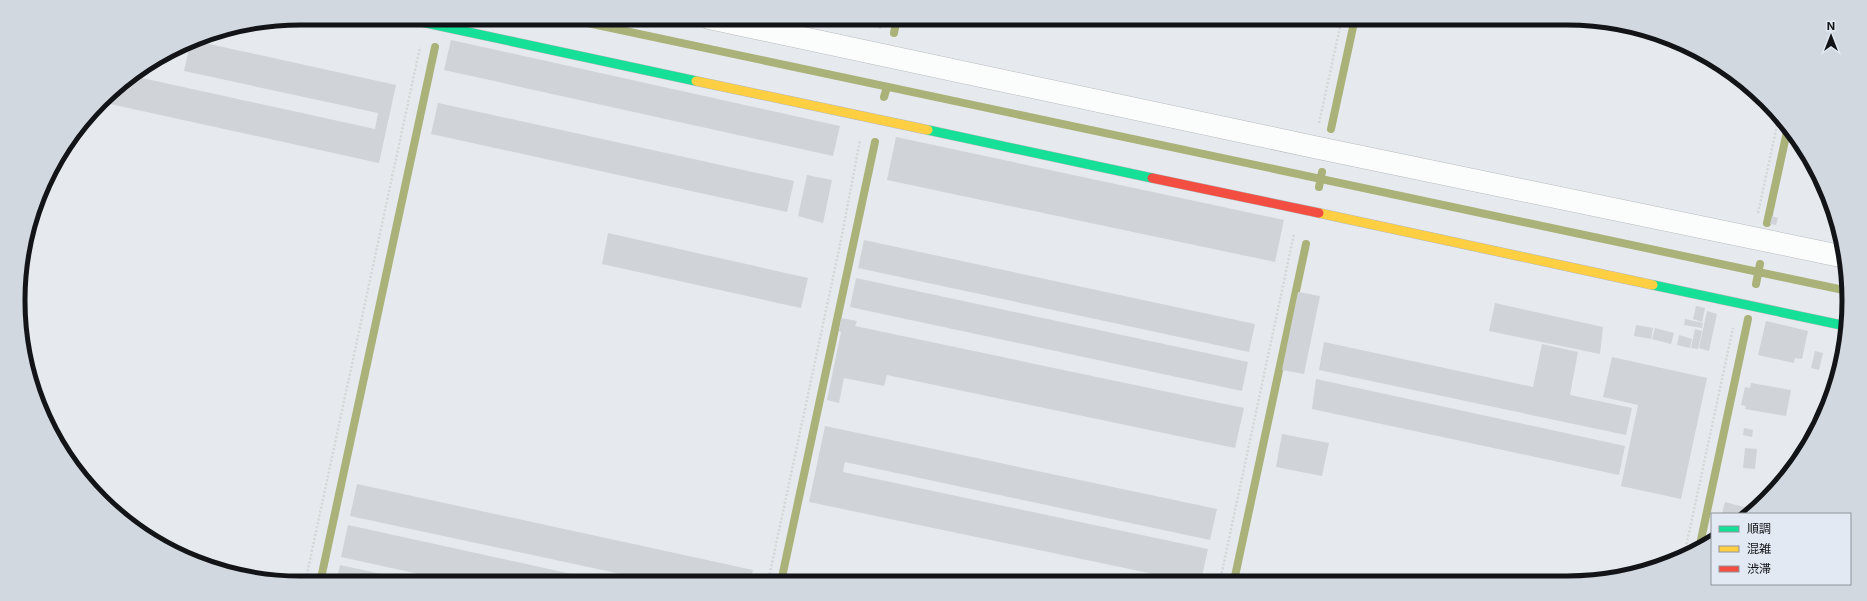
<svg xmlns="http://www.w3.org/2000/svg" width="1867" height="601" font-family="Inter,'Noto Sans JP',sans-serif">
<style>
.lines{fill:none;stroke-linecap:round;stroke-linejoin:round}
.stream{stroke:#aab279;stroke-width:8}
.building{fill:#d0d3d7}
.street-casing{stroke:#b7babd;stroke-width:23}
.fast-casing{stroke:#b7babd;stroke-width:10}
.slow-casing{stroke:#b7babd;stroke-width:10}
.jam-casing{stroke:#b7babd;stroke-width:10}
.path{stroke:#d4d6d7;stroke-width:2.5;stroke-dasharray:2 2;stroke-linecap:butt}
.street{stroke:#fbfcfc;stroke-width:22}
.fast{stroke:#16e098;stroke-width:9}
.slow{stroke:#ffcf43;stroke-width:9}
.jam{stroke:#f24e42;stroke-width:9}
.rim{fill:none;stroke:#121417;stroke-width:5}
</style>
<rect width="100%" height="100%" fill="#e6eaee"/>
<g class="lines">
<path class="stream" d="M 564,18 L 1848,291
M 894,33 L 897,18
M 884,97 L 887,87
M 1331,129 L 1355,18
M 1319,187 L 1322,172
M 1767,223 L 1788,127
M 1756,284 L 1760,264
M 1699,549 L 1748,319
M 1234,581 L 1306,244
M 781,582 L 875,142
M 320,583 L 435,47"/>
</g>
<path class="building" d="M 191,40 L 396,85 L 379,163 L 101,102 L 114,88 L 133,76 L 375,129 L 378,113 L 184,71 Z
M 451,40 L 840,126 L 833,156 L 444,70 Z
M 438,103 L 794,181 L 787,212 L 431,134 Z
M 896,137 L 1284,220 L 1275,262 L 887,180 Z
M 807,175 L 832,180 L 823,223 L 798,216 Z
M 1772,216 L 1778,218 L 1776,225 L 1770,224 Z
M 608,233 L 808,278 L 801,308 L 602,264 Z
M 864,240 L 1255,324 L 1249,352 L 858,268 Z
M 856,278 L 1248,362 L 1242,391 L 850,307 Z
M 1298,292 L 1320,296 L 1304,374 L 1282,370 Z
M 1495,303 L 1603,327 L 1600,354 L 1489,331 Z
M 1696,306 L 1705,308 L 1702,322 L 1693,319 Z
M 1707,311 L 1717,314 L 1709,351 L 1699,348 Z
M 841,318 L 857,321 L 855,326 L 1244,408 L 1235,448 L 887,375 L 884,386 L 844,378 L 839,403 L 827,400 L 841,332 L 839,331 Z
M 1685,319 L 1703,323 L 1702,328 L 1684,325 Z
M 1766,321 L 1808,331 L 1802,359 L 1795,358 L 1794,363 L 1758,355 Z
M 1636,325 L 1653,328 L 1651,339 L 1634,336 Z
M 1655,328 L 1674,333 L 1671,344 L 1652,339 Z
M 1695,329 L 1702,331 L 1698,349 L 1691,348 Z
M 1679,335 L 1692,339 L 1690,348 L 1677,345 Z
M 1324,342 L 1533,387 L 1542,344 L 1578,352 L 1570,395 L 1632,408 L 1626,435 L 1319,370 Z
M 1815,351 L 1823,353 L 1819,370 L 1811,368 Z
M 1612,357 L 1707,378 L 1681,499 L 1621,486 L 1638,405 L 1603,397 Z
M 1316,379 L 1625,446 L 1619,475 L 1312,409 Z
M 1751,383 L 1791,390 L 1786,416 L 1745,409 L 1746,406 L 1741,405 L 1745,387 L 1750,388 Z
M 825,426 L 1217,509 L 1210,540 L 845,462 L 843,472 L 1208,549 L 1201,581 L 1187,581 L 809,502 Z
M 1744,428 L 1753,430 L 1752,437 L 1743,435 Z
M 1282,434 L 1329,443 L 1322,476 L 1276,467 Z
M 1745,448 L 1757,449 L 1755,469 L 1743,468 Z
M 357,484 L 753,570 L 750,582 L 658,582 L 350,516 Z
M 1725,502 L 1755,510 L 1751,514 L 1722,514 Z
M 348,525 L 608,582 L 460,583 L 341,557 Z
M 340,565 L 419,582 L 419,583 L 336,583 Z"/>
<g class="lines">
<defs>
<path id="street" d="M 709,18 L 1314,147 L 1845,257"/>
<path id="fast" d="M 403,18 L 696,81
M 928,130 L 1152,178
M 1653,285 L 1846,326"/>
<path id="slow" d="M 696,81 L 928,130
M 1319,213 L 1653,285"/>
<path id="jam" d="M 1152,178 L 1319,213"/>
</defs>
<use href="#street" class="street-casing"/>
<use href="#fast" class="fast-casing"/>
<use href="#slow" class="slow-casing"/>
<use href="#jam" class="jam-casing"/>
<path class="path" d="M 880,29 L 882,18
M 1319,123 L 1342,18
M 1758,213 L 1779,116
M 1684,556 L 1733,328
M 1220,581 L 1294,234
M 768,582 L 841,240 L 860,140
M 305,583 L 420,47"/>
<use href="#street" class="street"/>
<use href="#fast" class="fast"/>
<use href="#slow" class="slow"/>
<use href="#jam" class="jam"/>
</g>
<path d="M0 0H1867V601H0ZM300 25H1567A275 275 0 0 1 1842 300V301A275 275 0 0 1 1567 576H300A275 275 0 0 1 25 301V300A275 275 0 0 1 300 25Z" fill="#d1d8e0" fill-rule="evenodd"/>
<path class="rim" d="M300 25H1567A275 275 0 0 1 1842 300V301A275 275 0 0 1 1567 576H300A275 275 0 0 1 25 301V300A275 275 0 0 1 300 25Z"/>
<rect x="1711" y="513" width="140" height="72" fill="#e2e9f2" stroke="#8f949a"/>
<rect x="1719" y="526" width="20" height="6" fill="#16e098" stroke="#8f949a"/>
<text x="1747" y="533" font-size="12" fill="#121417">順調</text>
<rect x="1719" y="546" width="20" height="6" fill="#ffcf43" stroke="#8f949a"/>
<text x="1747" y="553" font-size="12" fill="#121417">混雑</text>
<rect x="1719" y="566" width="20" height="6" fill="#f24e42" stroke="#8f949a"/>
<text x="1747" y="573" font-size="12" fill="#121417">渋滞</text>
<g transform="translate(1831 36)" stroke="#e2e9f2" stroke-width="3" paint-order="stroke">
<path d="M0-3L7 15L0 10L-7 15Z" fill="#121417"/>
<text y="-6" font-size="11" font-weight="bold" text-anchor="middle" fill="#121417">N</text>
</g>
</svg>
